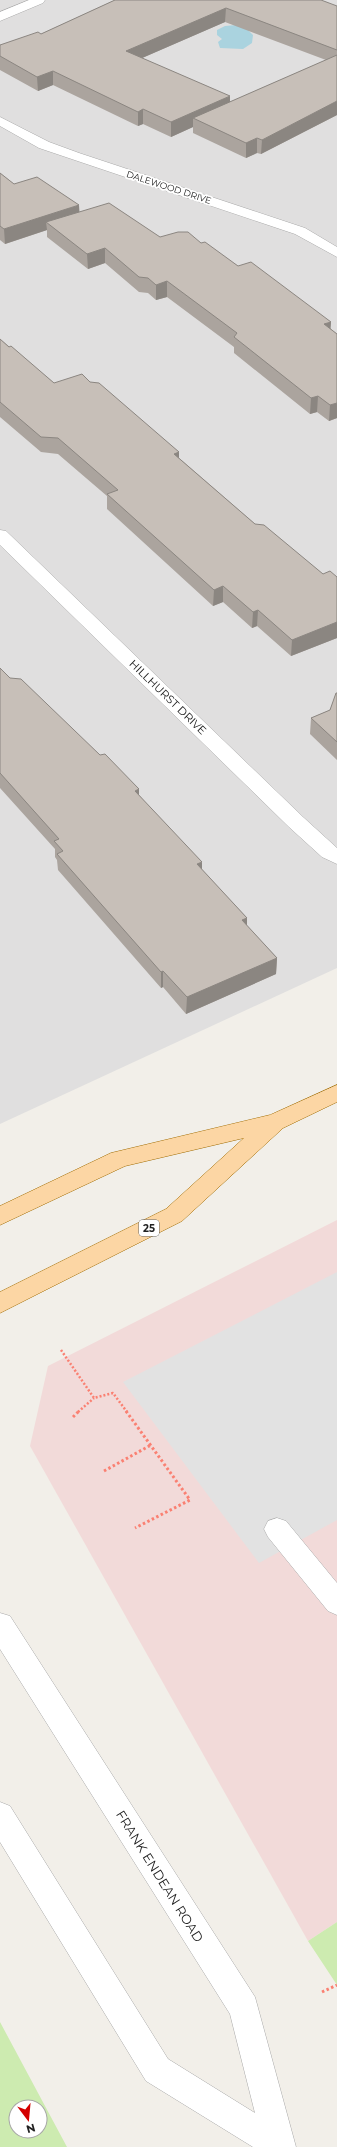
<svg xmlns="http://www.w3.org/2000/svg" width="337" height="2147" font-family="Montserrat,sans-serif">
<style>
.residential{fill:#e0dfdf}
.commercial{fill:#f2dad9}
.grass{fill:#cdebb0;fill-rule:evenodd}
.parking{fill:#e2e2e2}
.water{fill:#aad3df}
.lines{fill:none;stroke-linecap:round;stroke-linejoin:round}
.minor-casing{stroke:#a9a9a9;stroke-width:1}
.major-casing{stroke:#a06b00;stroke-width:1}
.path-far1{stroke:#fa8072;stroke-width:2.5;stroke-dasharray:2 2;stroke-linecap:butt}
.path{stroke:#fa8072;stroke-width:3;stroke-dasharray:2.5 2.5;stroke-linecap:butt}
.minor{fill:#fff;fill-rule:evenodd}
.major{fill:#fcd6a4;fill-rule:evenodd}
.wall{fill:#aba49e;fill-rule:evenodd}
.shaded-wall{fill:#8b8681}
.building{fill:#c7bfb8;stroke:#8b8681}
.labels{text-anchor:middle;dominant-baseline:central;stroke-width:3.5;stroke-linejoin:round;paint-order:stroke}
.far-street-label{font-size:9px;fill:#222;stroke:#fff}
.shield{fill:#fff;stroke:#646464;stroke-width:1}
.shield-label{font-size:10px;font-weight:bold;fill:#222}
.street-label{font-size:11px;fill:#222;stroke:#fff}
.near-street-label{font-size:13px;fill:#222;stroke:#fff}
</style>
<rect width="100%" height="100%" fill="#f2efe9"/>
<path class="residential" d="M 0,0 L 337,0 L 337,968 L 0,1124 Z"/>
<path class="commercial" d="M 337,1220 L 337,1922 L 308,1941 L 30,1446 L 48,1366 Z"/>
<path class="grass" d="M 337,1922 L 337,1985 L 308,1941 Z
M 0,2022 L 67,2147 L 0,2147 ZM 16,2107 L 40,2107 L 40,2131 L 16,2131 Z"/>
<path class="parking" d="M 337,1272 L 337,1520 L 259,1563 L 123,1382 Z"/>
<path class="water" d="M 236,25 L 247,29 L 253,35 L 252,43 L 243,49 L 220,48 L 218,42 L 222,39 L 217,35 L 217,30 L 225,26 Z"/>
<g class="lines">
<defs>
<path id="minor" d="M 29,0 L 45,0 L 43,3 L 0,21 L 0,12 Z
M 0,117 L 49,142 L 79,153 L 305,228 L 337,247 L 337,257 L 295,234 L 39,148 L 0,126 Z
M 0,530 L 6,531 L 303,817 L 337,848 L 337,864 L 322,857 L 289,827 L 0,545 Z
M 277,1518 L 286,1521 L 337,1583 L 337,1615 L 328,1611 L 268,1537 L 264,1529 L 268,1521 Z
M 0,1613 L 10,1616 L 255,1997 L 296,2147 L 253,2147 L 146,2081 L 0,1842 L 0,1802 L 10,1806 L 168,2059 L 255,2113 L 230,2014 L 0,1649 Z"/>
<path id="major" d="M 337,1085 L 337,1102 L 283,1128 L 182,1221 L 0,1313 L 0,1292 L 166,1209 L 244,1138 L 125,1166 L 0,1225 L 0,1206 L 111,1153 L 270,1115 Z"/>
</defs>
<use href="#minor" class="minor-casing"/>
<use href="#major" class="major-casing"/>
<path class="path-far1" d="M 61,1350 L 94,1398 L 113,1393 L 127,1412
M 78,1412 L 94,1398"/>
<path class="path" d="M 126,1411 L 190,1500 L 135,1528
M 73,1417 L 79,1411
M 104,1471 L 151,1445
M 322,1992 L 337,1985"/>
<use href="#minor" class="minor"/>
<use href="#major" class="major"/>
</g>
<path class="wall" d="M 115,0 L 337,6 L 337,115 L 261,154 L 257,153 L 246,158 L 193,133 L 193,127 L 171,137 L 143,124 L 138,126 L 53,85 L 38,91 L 0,70 L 0,45 L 41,34 ZM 225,22 L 326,60 L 230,102 L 142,58 Z
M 0,173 L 14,184 L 79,212 L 160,237 L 201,243 L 238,266 L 331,322 L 330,328 L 337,334 L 337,418 L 329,421 L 317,412 L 310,414 L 234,353 L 234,347 L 167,297 L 156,300 L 148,293 L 139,292 L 105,263 L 88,269 L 47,237 L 47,230 L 5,244 L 0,240 Z
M 0,339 L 54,383 L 90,382 L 179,452 L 179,458 L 255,524 L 323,574 L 337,577 L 337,638 L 291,656 L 257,626 L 252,628 L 223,602 L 213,606 L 107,509 L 107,496 L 58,454 L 41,452 L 0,417 Z
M 0,668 L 10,678 L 139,789 L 139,795 L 202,870 L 247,918 L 247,926 L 277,958 L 276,974 L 186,1014 L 163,987 L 161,988 L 58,870 L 57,860 L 55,857 L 55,849 L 0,788 Z
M 337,693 L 337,760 L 310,734 L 311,718 L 330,710 Z"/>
<path class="shaded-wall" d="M 226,8 L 225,22 L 126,65 L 126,51 Z
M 53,71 L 53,85 L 38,91 L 37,77 Z
M 230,96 L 230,111 L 193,118 L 193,127 L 171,137 L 171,122 Z
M 337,101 L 337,115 L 261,154 L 262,140 Z
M 143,109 L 143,124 L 138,126 L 138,112 Z
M 257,138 L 257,153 L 246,158 L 246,143 Z
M 79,205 L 80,220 L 46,222 L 47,230 L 5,244 L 4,229 Z
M 105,248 L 105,263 L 88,269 L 87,254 Z
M 167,281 L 167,297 L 156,300 L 156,285 Z
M 331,322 L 330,337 L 324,324 Z
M 318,396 L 317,412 L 310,414 L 311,398 Z
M 337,403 L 337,418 L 329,421 L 330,405 Z
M 179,452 L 179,468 L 174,454 Z
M 223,586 L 223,602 L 213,606 L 214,590 Z
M 258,610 L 257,626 L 252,628 L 253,612 Z
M 337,622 L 337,638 L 291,656 L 292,640 Z
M 139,789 L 139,805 L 135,791 Z
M 202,862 L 202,878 L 197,864 Z
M 247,918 L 247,934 L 242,920 Z
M 277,958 L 276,974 L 186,1014 L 187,997 Z
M 163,971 L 163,987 L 161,988 L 161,972 Z"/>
<path class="building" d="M 115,0 L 321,0 L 337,6 L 337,50 L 226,8 L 126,51 L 230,96 L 171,122 L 143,109 L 138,112 L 53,71 L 37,77 L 0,56 L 0,45 L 38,32 L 41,34 Z
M 337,55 L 337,101 L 262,140 L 257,138 L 246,143 L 193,118 Z
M 0,173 L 14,184 L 37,177 L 79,205 L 4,229 L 0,226 Z
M 109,203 L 160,237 L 178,232 L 188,232 L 201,243 L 205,242 L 238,266 L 251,262 L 331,322 L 324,324 L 337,334 L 337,403 L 330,405 L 318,396 L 311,398 L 234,337 L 237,333 L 167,281 L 156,285 L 148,278 L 139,277 L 105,248 L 87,254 L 46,222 Z
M 0,339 L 9,347 L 11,346 L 54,383 L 82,374 L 90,382 L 99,383 L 179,452 L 174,454 L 255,524 L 264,525 L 323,574 L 330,571 L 337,577 L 337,622 L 292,640 L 258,610 L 253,612 L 223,586 L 214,590 L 107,494 L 118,490 L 58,438 L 41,437 L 0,402 Z
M 0,668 L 10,678 L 21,679 L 100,755 L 105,754 L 139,789 L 135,791 L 202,862 L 197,864 L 247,918 L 242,920 L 277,958 L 187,997 L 163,971 L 161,972 L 57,854 L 63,851 L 54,841 L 59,839 L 0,773 Z
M 336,693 L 337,693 L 337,742 L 311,718 L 330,710 Z"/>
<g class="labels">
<g class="far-street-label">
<text transform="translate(169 187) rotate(18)">DALEWOOD DRIVE</text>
</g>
<rect class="shield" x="139" y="1220" width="20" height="16" rx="3"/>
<g class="shield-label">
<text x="149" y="1228">25</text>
</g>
<g class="street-label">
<text transform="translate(168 697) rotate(44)">HILLHURST DRIVE</text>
</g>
<g class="near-street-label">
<text transform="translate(160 1876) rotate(58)">FRANK ENDEAN ROAD</text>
</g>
</g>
<g transform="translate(28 2119) rotate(164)"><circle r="19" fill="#ffffff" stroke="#a7a7a7"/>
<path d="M0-3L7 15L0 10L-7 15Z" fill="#d40000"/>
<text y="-6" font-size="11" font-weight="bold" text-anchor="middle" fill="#222222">N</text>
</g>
</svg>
